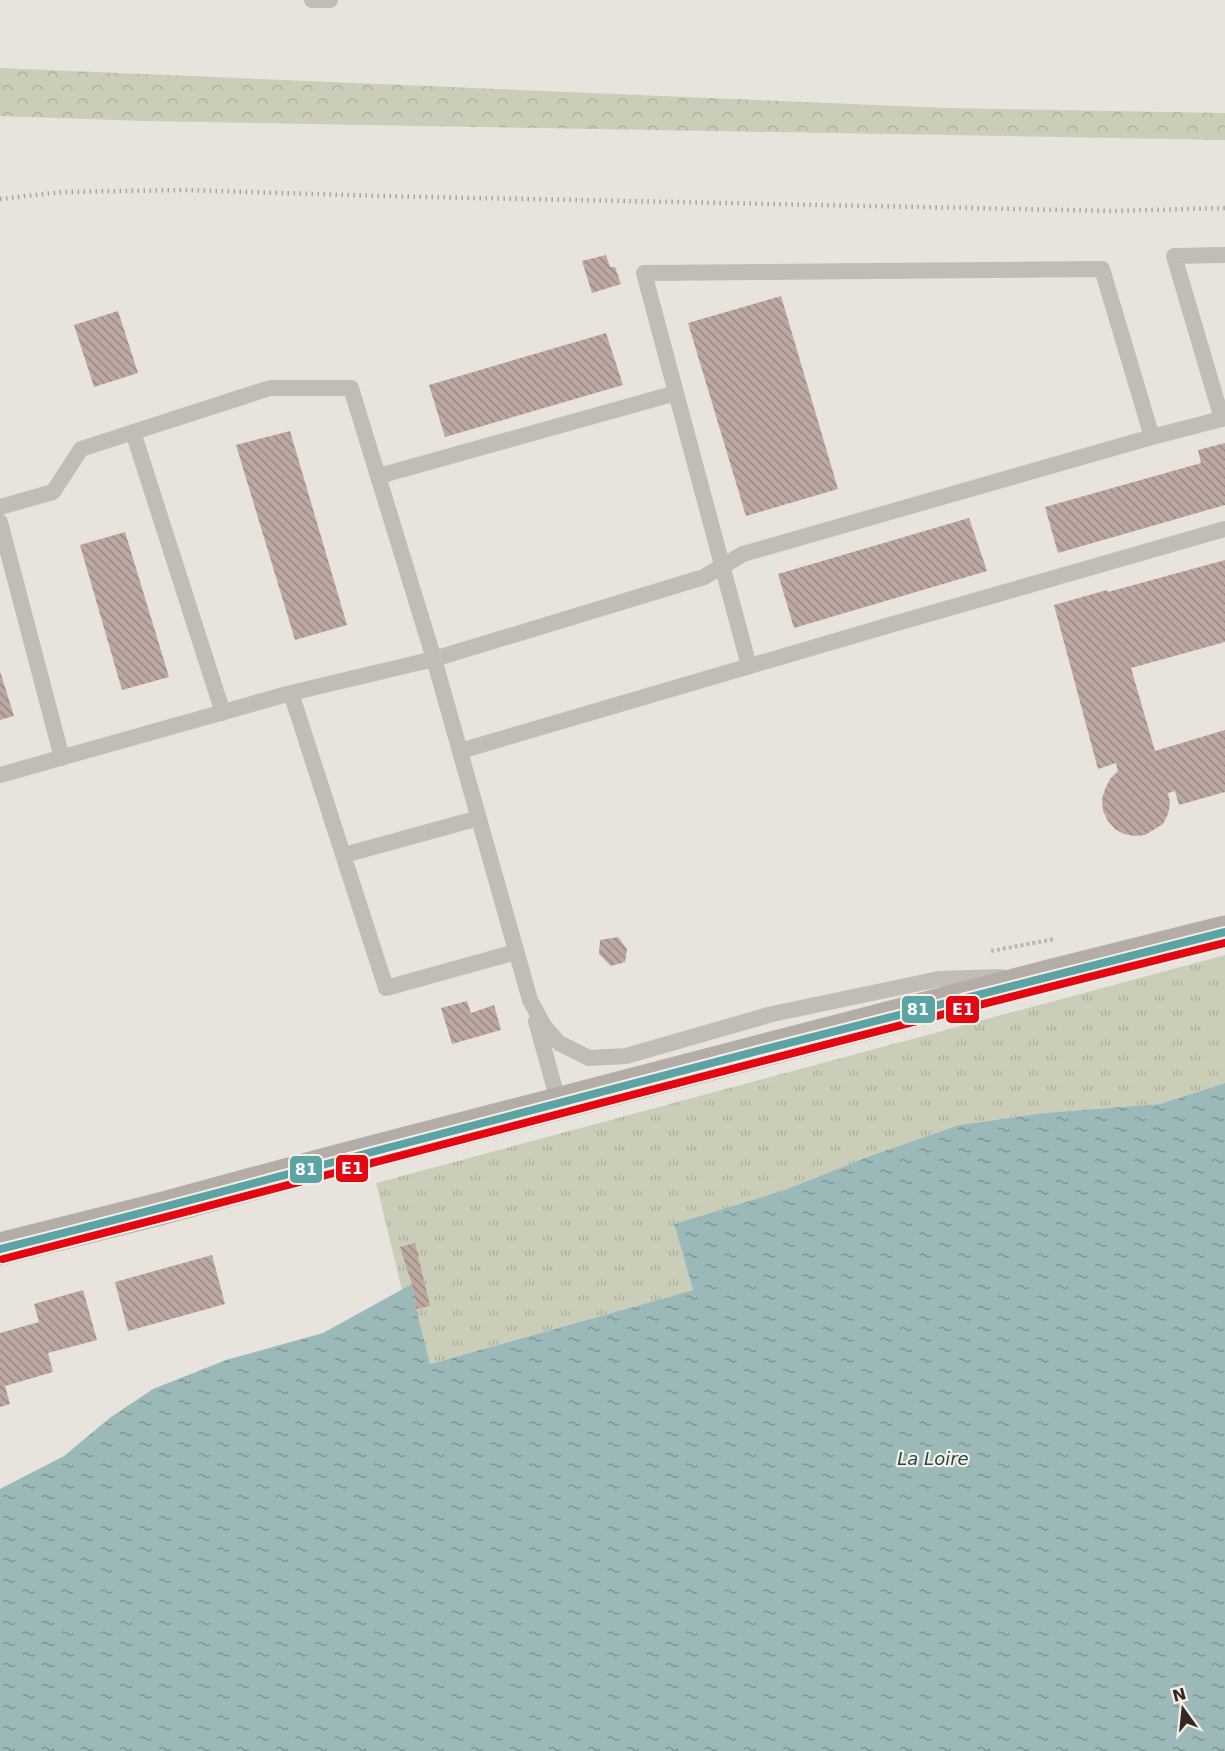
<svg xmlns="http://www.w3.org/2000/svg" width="1225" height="1751" font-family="'DejaVu Sans',sans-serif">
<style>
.grass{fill:url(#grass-tufts)}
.forest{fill:url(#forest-crowns)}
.water{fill:url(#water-ripples)}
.building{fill:url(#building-back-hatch)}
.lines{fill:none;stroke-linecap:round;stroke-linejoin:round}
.path{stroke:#bbb4af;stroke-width:4;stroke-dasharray:3 3;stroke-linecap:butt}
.lane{stroke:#c2bcb6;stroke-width:16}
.secondary{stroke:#b3aca7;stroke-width:33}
.rail{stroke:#a9a4a1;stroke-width:4.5;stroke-dasharray:1.5 4.5;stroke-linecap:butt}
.bus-1-casing{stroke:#f7eee4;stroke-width:12}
.bus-2-casing{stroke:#f7eee4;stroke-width:12}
.bus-1{stroke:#5ba3a4;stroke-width:8}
.bus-2{stroke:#e30613;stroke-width:8}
.labels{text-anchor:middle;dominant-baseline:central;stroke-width:4.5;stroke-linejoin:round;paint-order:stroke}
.water-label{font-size:18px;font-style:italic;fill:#1f4c4f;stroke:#f7eee4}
.line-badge{stroke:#f7eee4;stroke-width:2}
.badge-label{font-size:16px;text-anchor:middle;font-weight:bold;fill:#fff}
</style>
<defs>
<pattern id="grass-tufts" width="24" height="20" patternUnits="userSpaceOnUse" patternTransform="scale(1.5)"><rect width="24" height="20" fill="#caceb8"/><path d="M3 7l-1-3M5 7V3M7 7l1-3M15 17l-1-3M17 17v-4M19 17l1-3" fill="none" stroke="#aeb19e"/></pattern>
<pattern id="forest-crowns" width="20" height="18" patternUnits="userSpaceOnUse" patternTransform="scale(1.5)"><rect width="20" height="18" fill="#caceb8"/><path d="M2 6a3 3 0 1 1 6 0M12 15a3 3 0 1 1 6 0" fill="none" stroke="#aeb19e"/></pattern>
<pattern id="water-ripples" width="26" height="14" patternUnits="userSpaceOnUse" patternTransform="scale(1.5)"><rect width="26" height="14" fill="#9bb9b9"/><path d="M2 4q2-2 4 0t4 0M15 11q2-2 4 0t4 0" fill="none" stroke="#7f9696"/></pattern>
<pattern id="building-back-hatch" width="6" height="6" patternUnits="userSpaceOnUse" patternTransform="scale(1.5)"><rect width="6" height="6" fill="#bca8a0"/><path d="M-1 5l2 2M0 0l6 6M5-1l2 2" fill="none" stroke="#998982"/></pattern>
</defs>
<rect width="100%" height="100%" fill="#e9e3dd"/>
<path class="grass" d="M 1225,955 L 1225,1083 L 1160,1104 L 1044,1113 L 959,1125 L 870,1156 L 782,1191 L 674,1224 L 693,1290 L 429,1364 L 416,1309 L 412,1284 L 402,1290 L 376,1183 Z"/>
<path class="forest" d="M 0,68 L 947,108 L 1225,113 L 1225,140 L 144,121 L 0,116 Z"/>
<path class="water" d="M 1225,1083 L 1225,1751 L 0,1751 L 0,1489 L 64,1456 L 111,1417 L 153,1389 L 226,1360 L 323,1333 L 412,1284 L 416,1309 L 430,1364 L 693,1290 L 674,1224 L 782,1191 L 870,1156 L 959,1125 L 1044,1113 L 1160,1104 Z"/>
<path class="building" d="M 606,255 L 610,267 L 615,267 L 621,284 L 592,293 L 582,261 Z
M 781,296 L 838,489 L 746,516 L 688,323 Z
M 118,311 L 138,373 L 94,387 L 74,325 Z
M 606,333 L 623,385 L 445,437 L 429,385 Z
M 290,431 L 347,625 L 295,640 L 236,445 Z
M 1225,443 L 1225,505 L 1058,553 L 1045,507 L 1201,463 L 1198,450 Z
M 969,518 L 987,571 L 794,628 L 778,574 Z
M 125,532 L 169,677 L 122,690 L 80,545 Z
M 1225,560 L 1225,642 L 1131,668 L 1155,751 L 1225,730 L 1225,792 L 1179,805 L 1175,791 L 1168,793 L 1170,803 L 1168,814 L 1163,824 L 1145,835 L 1135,836 L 1124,834 L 1115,829 L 1108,821 L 1103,811 L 1102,799 L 1105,789 L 1110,779 L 1118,771 L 1116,763 L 1098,769 L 1054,605 L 1107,590 L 1108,592 Z
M 0,671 L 14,716 L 0,720 Z
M 618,937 L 627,949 L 625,962 L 611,966 L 599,954 L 600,940 Z
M 467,1001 L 471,1013 L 494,1005 L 501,1030 L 452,1044 L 441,1008 Z
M 415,1243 L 430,1306 L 416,1309 L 412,1284 L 400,1247 Z
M 212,1255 L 225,1304 L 128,1331 L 115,1282 Z
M 83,1290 L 97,1340 L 48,1353 L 53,1372 L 5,1386 L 10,1404 L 0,1407 L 0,1333 L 39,1322 L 34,1304 Z"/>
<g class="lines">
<path class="path" d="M 991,951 L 1055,939"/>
<path class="lane" d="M 312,0 L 330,0
M 1222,419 L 1174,256 L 1225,255
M 133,432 L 223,713
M 379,476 L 676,393
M 0,507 L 53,492 L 81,449 L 270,388 L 351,388 L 434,659 L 530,1000 L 544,1026 L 559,1043 L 589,1058 L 626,1056 L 772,1014 L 939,979 L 1001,977
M 0,522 L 62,758
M 749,666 L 644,273 L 1102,269 L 1152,437
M 291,693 L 386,988 L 516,952
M 460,751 L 890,625 L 1225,529
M 0,775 L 291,693 L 434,659 L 704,577 L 743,554 L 1152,437 L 1225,418
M 344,855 L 479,818
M 536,1021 L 559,1104"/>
<path class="secondary" d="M 0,1249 L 156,1210 L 326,1164 L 1053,975 L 1225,932"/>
<path class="rail" d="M 0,199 L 62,192 L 184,190 L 380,196 L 1115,211 L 1225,208"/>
<defs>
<path id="bus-1" d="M 0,1249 C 109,1222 217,1193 326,1164 C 625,1085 925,1007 1225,932"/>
<path id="bus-2" d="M 3,1259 C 113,1231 224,1202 334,1173 C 631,1095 927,1017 1225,943"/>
</defs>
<use href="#bus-1" class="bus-1-casing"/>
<use href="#bus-2" class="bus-2-casing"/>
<use href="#bus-1" class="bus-1"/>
<use href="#bus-2" class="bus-2"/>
</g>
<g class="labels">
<g class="water-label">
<text x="933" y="1458">La Loire</text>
</g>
</g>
<g class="line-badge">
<rect x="945" y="995" width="35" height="29" rx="6" fill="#e30613"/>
<rect x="901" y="995" width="35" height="29" rx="6" fill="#5ba3a4"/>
<rect x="335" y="1154" width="34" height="29" rx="6" fill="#e30613"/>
<rect x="289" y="1155" width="34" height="29" rx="6" fill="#5ba3a4"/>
</g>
<g class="badge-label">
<text x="963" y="1015">E1</text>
<text x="918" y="1015">81</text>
<text x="352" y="1174">E1</text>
<text x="306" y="1175">81</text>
</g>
<g transform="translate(1183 1709) rotate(345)" stroke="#f7eee4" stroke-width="4.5" paint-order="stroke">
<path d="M0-4.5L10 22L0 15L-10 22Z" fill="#322926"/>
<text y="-9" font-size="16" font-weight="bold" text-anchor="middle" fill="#322926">N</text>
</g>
</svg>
